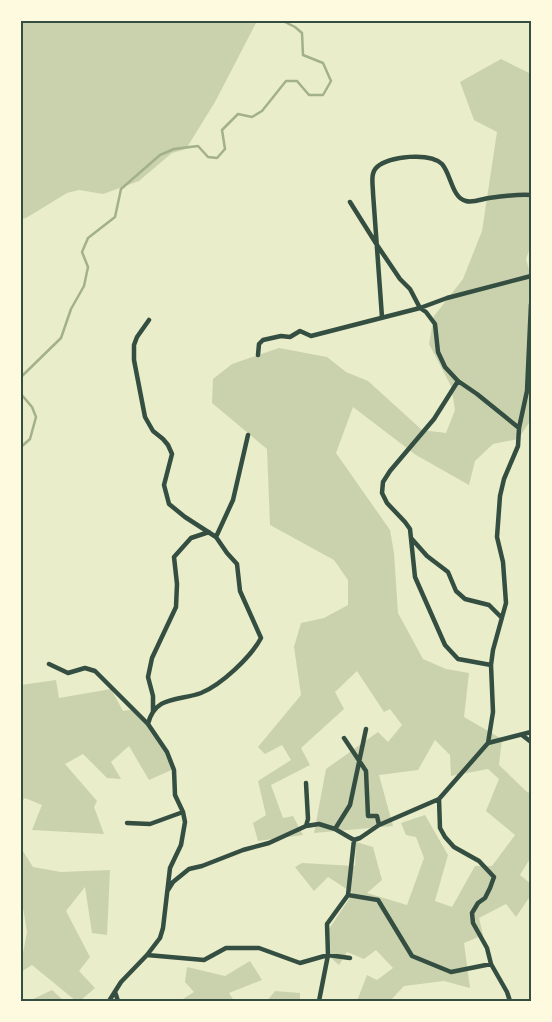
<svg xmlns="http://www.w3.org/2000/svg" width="552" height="1022" font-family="Helvetica,sans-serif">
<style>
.green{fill:#cad2ad}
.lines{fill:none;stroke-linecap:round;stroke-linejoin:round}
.stream{stroke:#a3b18a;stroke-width:2.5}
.minor{stroke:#344e41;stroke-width:4.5}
.neatline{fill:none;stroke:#344e41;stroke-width:2}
</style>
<rect width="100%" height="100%" fill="#e9edc9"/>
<path class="green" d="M 21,21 L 257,21 L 215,102 L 186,149 L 172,153 L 139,181 L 103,194 L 79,190 L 67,193 L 26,218 L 21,219 Z
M 501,59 L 531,74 L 531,245 L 526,259 L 531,277 L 531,420 L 518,439 L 493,444 L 475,461 L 469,485 L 416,455 L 353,407 L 336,453 L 390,530 L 394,553 L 398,613 L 423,659 L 446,669 L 469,673 L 464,717 L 502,739 L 499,765 L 526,791 L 531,794 L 531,857 L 520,875 L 531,884 L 531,895 L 516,917 L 506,904 L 479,918 L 483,935 L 464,943 L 470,988 L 444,981 L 404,986 L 390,1001 L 357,1001 L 367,975 L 377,980 L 393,968 L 376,950 L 364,959 L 347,952 L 339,965 L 331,958 L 329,929 L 353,893 L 328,877 L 314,891 L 295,867 L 302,863 L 355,866 L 356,842 L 373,847 L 382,880 L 367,893 L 407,905 L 424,858 L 416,837 L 406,835 L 401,823 L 425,815 L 448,855 L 435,901 L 452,907 L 475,866 L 492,866 L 515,835 L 486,811 L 499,779 L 488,769 L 451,776 L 450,755 L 435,740 L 418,770 L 379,775 L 393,826 L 314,833 L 326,769 L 378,732 L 388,742 L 402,725 L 390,709 L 384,712 L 357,671 L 335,692 L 344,709 L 301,748 L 310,765 L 271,785 L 283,818 L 293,816 L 303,835 L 258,841 L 253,823 L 266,815 L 258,781 L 291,760 L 282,745 L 265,754 L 258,747 L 301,695 L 294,647 L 301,623 L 324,618 L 348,605 L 348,580 L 334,560 L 270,525 L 267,449 L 212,403 L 213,379 L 232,364 L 279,348 L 327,357 L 346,372 L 368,381 L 422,430 L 446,433 L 455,410 L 451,386 L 429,344 L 434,316 L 463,279 L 482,231 L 497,132 L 474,120 L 460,82 Z
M 56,680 L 59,698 L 111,689 L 123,711 L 136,709 L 176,768 L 149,780 L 129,746 L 111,762 L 121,779 L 107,778 L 83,754 L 65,764 L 97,801 L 94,807 L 104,834 L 32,830 L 42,805 L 25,798 L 21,802 L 21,685 Z
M 21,832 L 21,848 L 33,867 L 61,872 L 110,870 L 107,935 L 92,933 L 85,887 L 66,911 L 90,957 L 79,971 L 95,988 L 80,1001 L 76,1001 L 32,965 L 21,972 L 21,954 L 23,953 L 27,932 L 21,896 Z
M 250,961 L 262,980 L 229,993 L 234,1001 L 184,1001 L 183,999 L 194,992 L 185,982 L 187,967 L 225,976 Z
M 52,990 L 63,1000 L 29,1001 Z
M 275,991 L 300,993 L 300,1001 L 267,1001 Z"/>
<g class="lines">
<path class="stream" d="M 21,377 L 61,338 L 71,309 L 84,286 L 88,267 L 82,252 L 88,238 L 115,217 L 121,189 L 160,155 L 174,149 L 198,146 L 208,157 L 217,158 L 225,149 L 222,130 L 238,114 L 252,117 L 262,111 L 286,81 L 297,81 L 309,95 L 323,95 L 331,81 L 323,63 L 303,55 L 302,33 L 295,27 L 283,21
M 21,378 L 21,394 L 32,407 L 36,417 L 30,439 L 21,447"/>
<path class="minor" d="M 350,202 L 377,245 L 400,279 L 410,289 L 420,308 L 426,312 L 435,324 L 438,352 L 445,367 L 458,381 L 477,394 L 519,428
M 382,317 L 373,193 C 373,185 370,173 377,167 C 389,156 430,152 442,164 C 451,174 452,198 466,201 C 473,203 482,199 489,198 C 503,196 517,194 531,195
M 258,355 L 259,344 L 263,340 L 281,336 L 290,337 L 300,331 L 311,336 L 420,308 L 447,298 L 531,276
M 458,381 L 434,419 L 390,471 L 383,482 L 382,493 L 387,503 L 405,522 L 410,529 L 415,577 L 445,645 L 458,659 L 491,665
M 216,537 L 233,500 L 248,435
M 411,538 L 427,556 L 448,572 L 456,591 L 465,599 L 489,605 L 501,617
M 49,664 L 68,673 L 85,668 L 95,671 L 148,724 L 167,752 L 174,770 L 175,795 L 183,812 L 185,822 L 181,845 L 170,868 L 163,928 L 160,938 L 147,955 L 121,982 L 109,1001
M 153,711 L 153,696 L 148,677 L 152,658 L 176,607 L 177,584 L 174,557 L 191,538 L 209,532
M 148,724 C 155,695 179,701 201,693 C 221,685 251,657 261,638 L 240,591 L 237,564 L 227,553 L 216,537 L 185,517 L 169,504 L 164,485 L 172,454 L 168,445 L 163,439 L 153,431 L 145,417 L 134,360 L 134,345 L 137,337 L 149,320
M 522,735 L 531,742
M 344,738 L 366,771 L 368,816 L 377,816 L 379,825
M 488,743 L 531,732
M 439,799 L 440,828 L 445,837 L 454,847 L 479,861 L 494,877 L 490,888 L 485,898 L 478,903 L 472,913 L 473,923 L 487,948 L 491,964
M 127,823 L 150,824 L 183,812
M 306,826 L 308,819 L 306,783
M 335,829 L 350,805 L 366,729
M 168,890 L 173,882 L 189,869 L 202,866 L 243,850 L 269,843 L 306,826 L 319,824 L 335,829 L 354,840 L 360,838 L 379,825 L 439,799 L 488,743 L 493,712 L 491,665 L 493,650 L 506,603 L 503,562 L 497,537 L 500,496 L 504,479 L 518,446 L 519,428 L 527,391 L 531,304
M 348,895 L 378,900 L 412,956 L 451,972 L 491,964 L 507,992 L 510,1001
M 147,955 L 204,960 L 226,948 L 259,948 L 300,963 L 328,955 L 350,958
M 115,992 L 118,1001
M 319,1001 L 328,955 L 327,924 L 348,895 L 354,840"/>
</g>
<rect width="552" height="1022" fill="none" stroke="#fefae0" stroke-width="45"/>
<rect x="22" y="22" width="508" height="978" class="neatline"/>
</svg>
